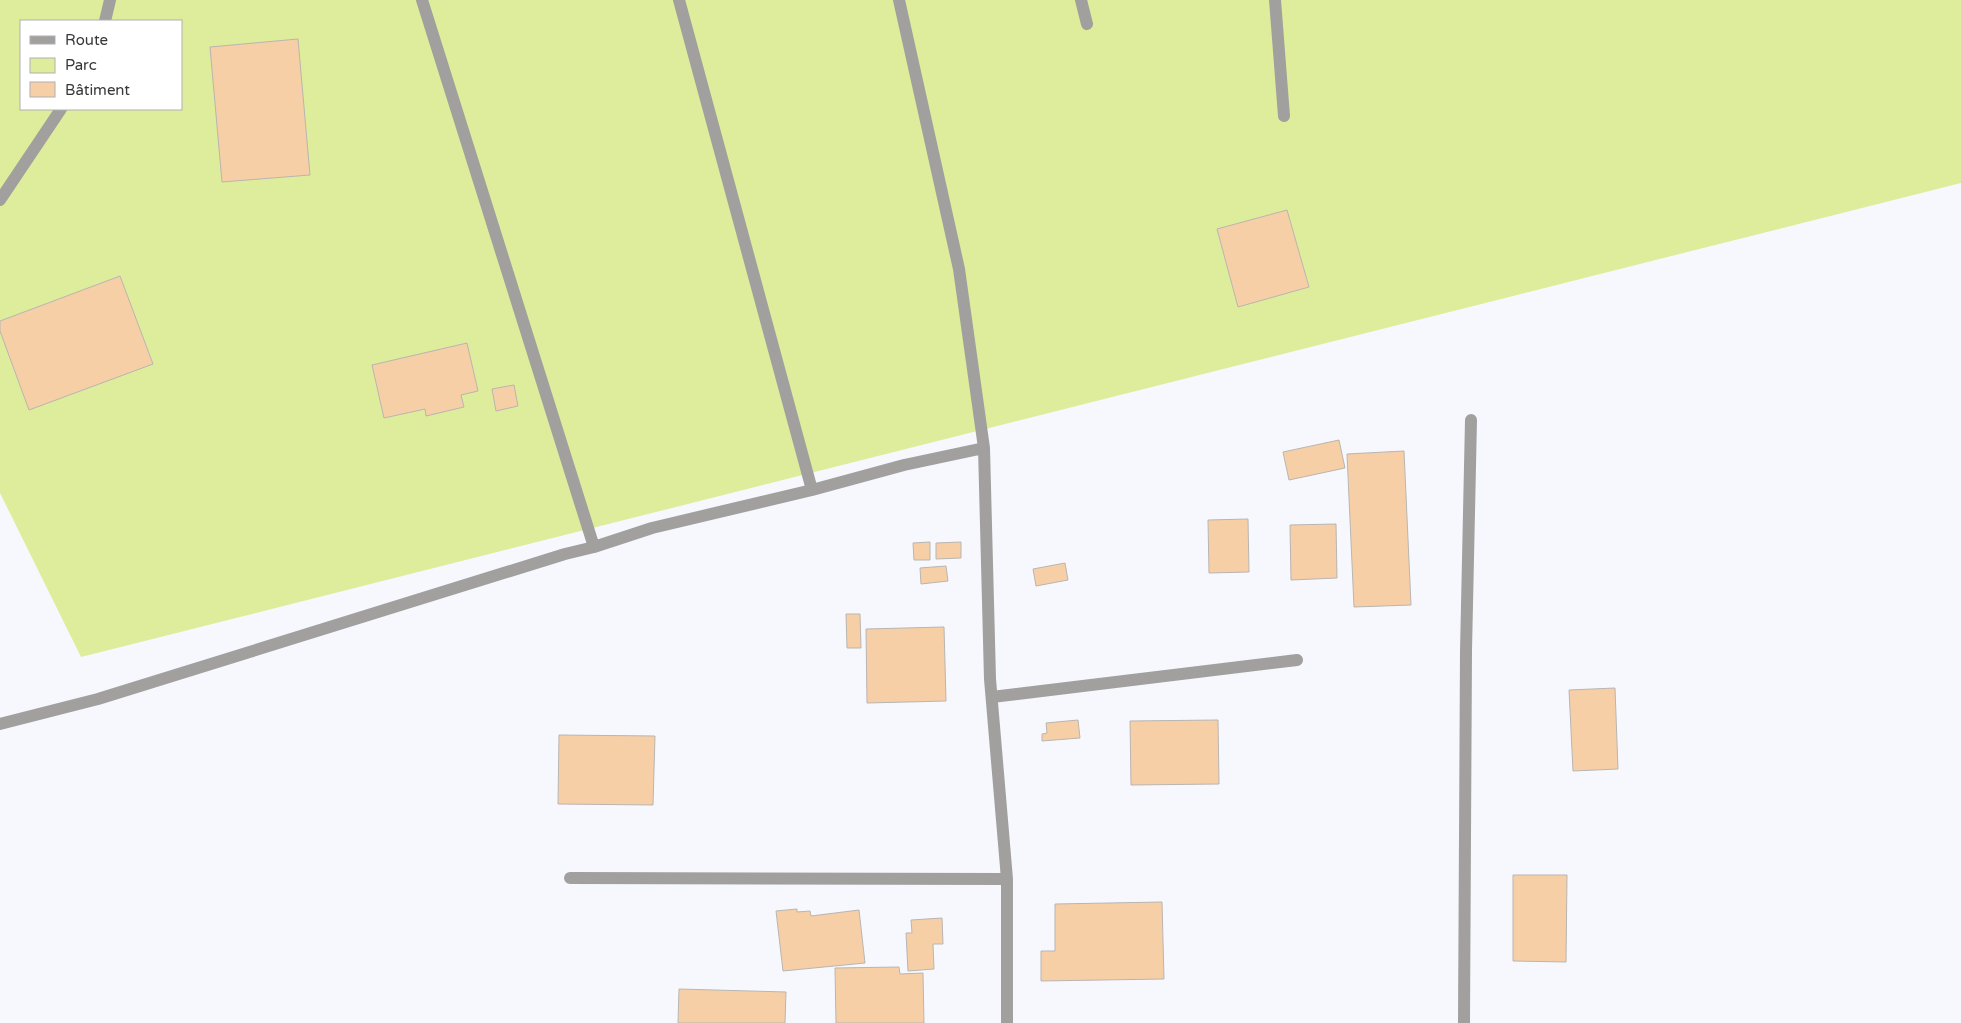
<svg xmlns="http://www.w3.org/2000/svg" width="1961" height="1023" font-family="'Varela Round',sans-serif">
<style>
.green{fill:#dded9c;fill-rule:evenodd}
.building{fill:#f7cfa7;stroke:#b9b5b1}
.lines{fill:none;stroke-linecap:round;stroke-linejoin:round}
.minor{stroke:#a1a09e;stroke-width:12}
</style>
<rect width="100%" height="100%" fill="#f7f8fe"/>
<path class="green" d="M 0,0 L 1961,0 L 1961,183 L 81,657 L 0,493 ZM 21,21 L 181,21 L 181,109 L 21,109 Z"/>
<path class="building" d="M 298,39 L 310,175 L 222,182 L 210,47 Z
M 1287,210 L 1309,287 L 1238,307 L 1217,229 Z
M 120,276 L 153,364 L 29,410 L 0,331 L 0,321 Z
M 467,343 L 478,391 L 461,395 L 464,407 L 426,416 L 425,409 L 384,418 L 372,365 Z
M 514,385 L 518,406 L 496,411 L 492,389 Z
M 1339,440 L 1345,468 L 1289,480 L 1283,452 Z
M 1404,451 L 1411,605 L 1354,607 L 1347,454 Z
M 1248,519 L 1249,572 L 1209,573 L 1208,520 Z
M 1336,524 L 1337,578 L 1291,580 L 1290,525 Z
M 930,542 L 930,560 L 914,560 L 913,543 Z
M 961,542 L 961,558 L 936,559 L 936,543 Z
M 1065,563 L 1068,580 L 1036,586 L 1033,569 Z
M 946,566 L 948,581 L 921,584 L 920,568 Z
M 846,614 L 860,614 L 861,648 L 847,648 Z
M 944,627 L 946,701 L 867,703 L 866,629 Z
M 1615,688 L 1618,769 L 1573,771 L 1569,690 Z
M 1078,720 L 1080,738 L 1042,741 L 1042,734 L 1047,733 L 1046,723 Z
M 1218,720 L 1219,784 L 1131,785 L 1130,721 Z
M 559,735 L 655,736 L 653,805 L 558,804 Z
M 1513,875 L 1567,875 L 1566,962 L 1513,961 Z
M 1162,902 L 1164,979 L 1041,981 L 1041,951 L 1055,951 L 1055,904 Z
M 797,909 L 797,912 L 810,911 L 811,916 L 859,910 L 865,963 L 783,971 L 776,911 Z
M 942,918 L 943,944 L 933,944 L 934,969 L 908,971 L 906,933 L 912,933 L 911,920 Z
M 899,967 L 900,974 L 923,973 L 924,1023 L 836,1023 L 835,968 Z
M 679,989 L 786,992 L 785,1023 L 678,1023 Z"/>
<g class="lines">
<path class="minor" d="M 422,0 L 594,547
M 679,0 L 812,490
M 899,0 L 959,269 L 984,448 L 990,679 L 1007,879 L 1007,1023
M 1081,0 L 1087,24
M 1275,0 L 1284,116
M 105,21 L 110,0
M 0,200 L 61,109
M 992,697 L 1297,660
M 0,724 L 98,699 L 565,554 L 594,547 L 652,528 L 812,490 L 904,465 L 984,448
M 570,878 L 1007,879
M 1464,1023 L 1466,651 L 1471,420"/>
</g>
<rect x="20" y="20" width="162" height="90" fill="#ffffff" stroke="#afafb0"/>
<rect x="30" y="36" width="25" height="8" fill="#a1a09e" stroke="#afafb0"/>
<text x="65" y="45" font-size="15" fill="#373739">Route</text>
<rect x="30" y="58" width="25" height="15" fill="#dded9c" stroke="#afafb0"/>
<text x="65" y="70" font-size="15" fill="#373739">Parc</text>
<rect x="30" y="82" width="25" height="15" fill="#f7cfa7" stroke="#afafb0"/>
<text x="65" y="95" font-size="15" fill="#373739">Bâtiment</text>
</svg>
